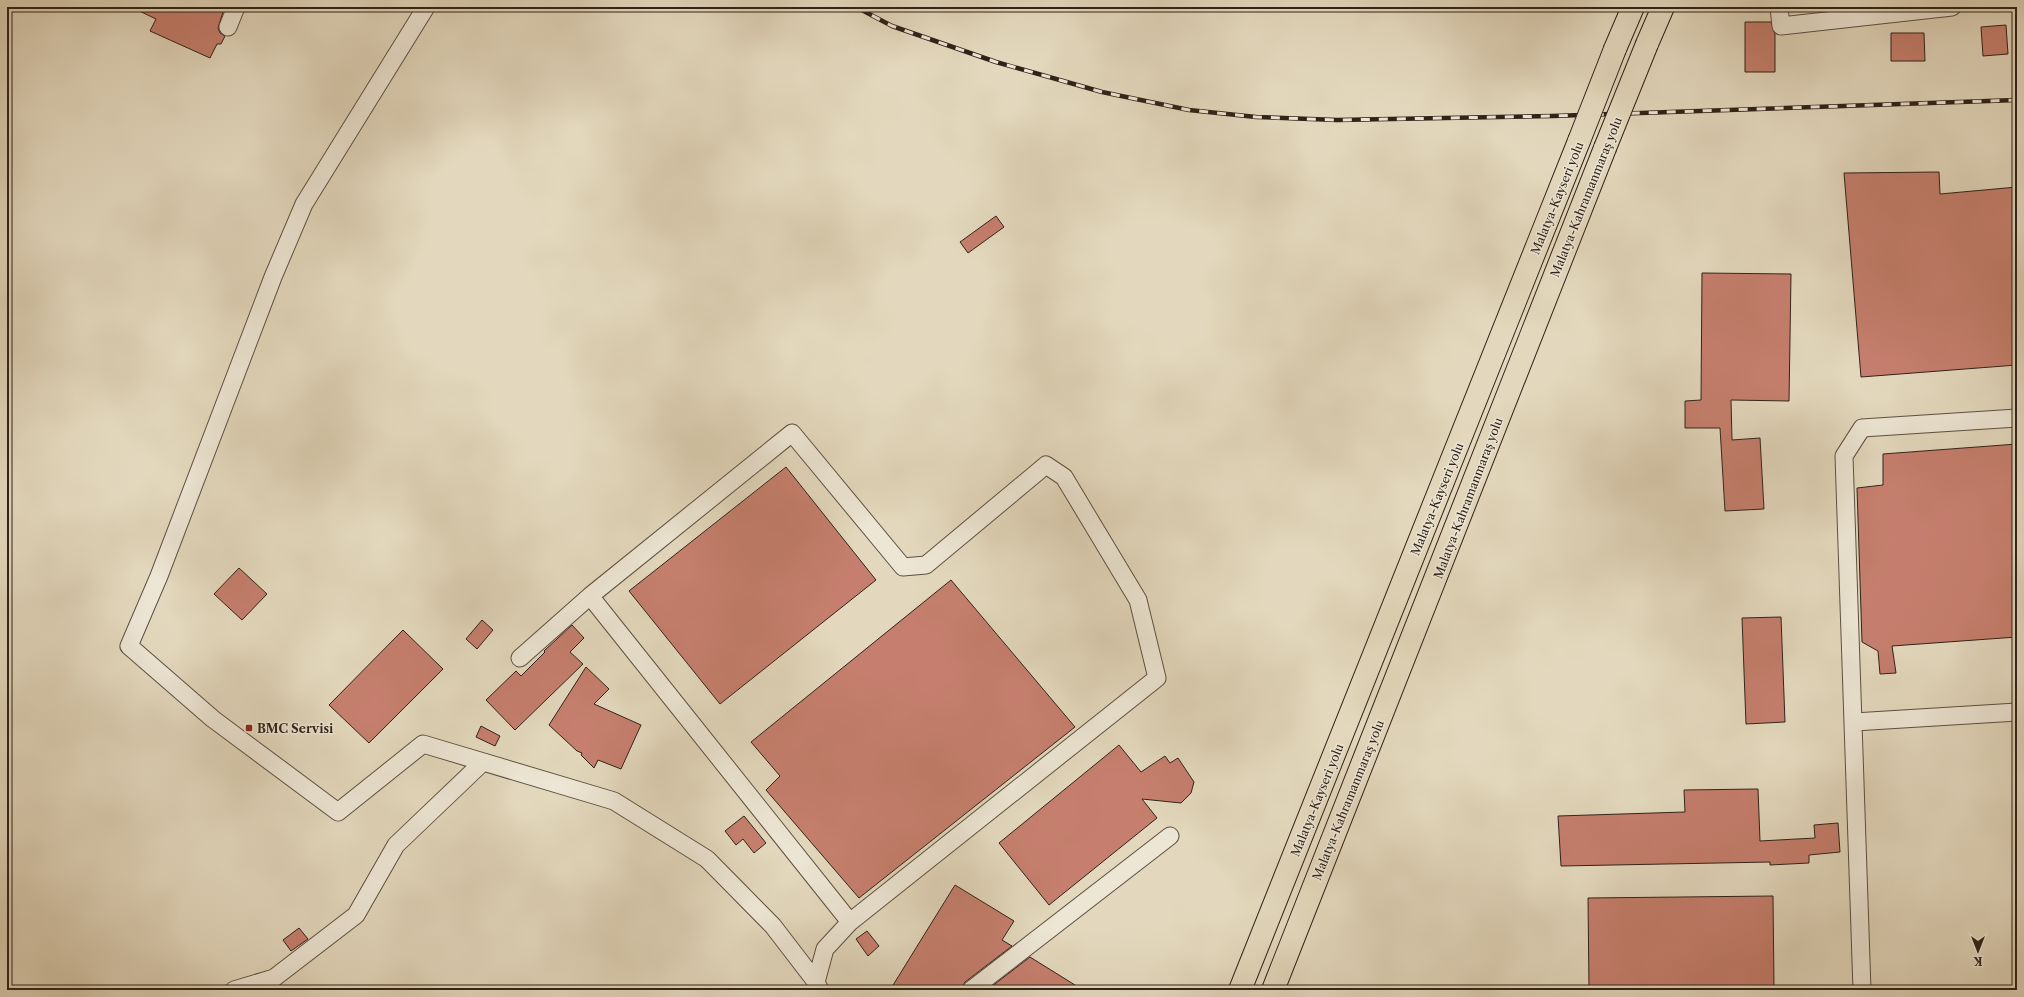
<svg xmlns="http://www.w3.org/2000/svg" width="2024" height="997" font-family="'Libre Caslon Text',serif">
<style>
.building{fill:#c67f6e;stroke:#302219}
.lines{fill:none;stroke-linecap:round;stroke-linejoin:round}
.minor-casing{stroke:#5d5042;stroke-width:19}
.highway-casing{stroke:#302219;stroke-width:24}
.minor{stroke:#ede6d4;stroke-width:17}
.highway{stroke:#e3d8bd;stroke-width:22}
.rail-casing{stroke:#302219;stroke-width:4.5}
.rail{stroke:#ede6d4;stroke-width:3;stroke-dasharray:9;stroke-linecap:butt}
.highway-bridge-casing{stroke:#302219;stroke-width:24;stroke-linecap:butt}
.highway-bridge{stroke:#e3d8bd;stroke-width:22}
.poi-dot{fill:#8f2418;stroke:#ede6d4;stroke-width:1.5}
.labels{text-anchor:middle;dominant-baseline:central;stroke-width:3;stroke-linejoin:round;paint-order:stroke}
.street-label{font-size:12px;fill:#302219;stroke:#ede6d4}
.poi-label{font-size:12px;font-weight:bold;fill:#302219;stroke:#ede6d4;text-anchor:start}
</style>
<rect width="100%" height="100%" fill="#e3d8bd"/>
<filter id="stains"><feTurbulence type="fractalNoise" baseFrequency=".005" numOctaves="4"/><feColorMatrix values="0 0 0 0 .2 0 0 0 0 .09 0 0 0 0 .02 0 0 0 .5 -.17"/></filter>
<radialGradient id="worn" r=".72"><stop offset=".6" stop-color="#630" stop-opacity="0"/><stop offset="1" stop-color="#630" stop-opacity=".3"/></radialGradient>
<path class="building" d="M 131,7 L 213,7 L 223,12 L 218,28 L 220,33 L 225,36 L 221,44 L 217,44 L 210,58 L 150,31 L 156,19 Z
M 1745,22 L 1771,22 L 1775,34 L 1775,72 L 1745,72 Z
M 2006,25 L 2008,54 L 1983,56 L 1981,27 Z
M 1891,33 L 1924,33 L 1925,61 L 1891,61 Z
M 1939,172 L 1940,194 L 2017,187 L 2017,365 L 1861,377 L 1844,173 Z
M 996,216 L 1004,227 L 968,253 L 960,242 Z
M 1702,273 L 1791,274 L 1789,401 L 1731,400 L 1732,440 L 1760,438 L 1764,509 L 1725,511 L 1720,428 L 1685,428 L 1685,401 L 1701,400 Z
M 2017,444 L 2017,637 L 1892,646 L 1896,673 L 1880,674 L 1878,651 L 1862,642 L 1857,488 L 1883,485 L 1883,454 Z
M 786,467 L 876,580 L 720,704 L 629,591 Z
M 239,568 L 267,594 L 242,620 L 214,594 Z
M 951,580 L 1075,727 L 859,898 L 766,790 L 780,776 L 751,742 Z
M 1781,617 L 1785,722 L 1746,724 L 1742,618 Z
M 482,620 L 493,630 L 477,649 L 466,639 Z
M 572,625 L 584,638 L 570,652 L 583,664 L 515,730 L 486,700 L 516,671 L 521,676 L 545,652 L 544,651 Z
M 403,630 L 443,669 L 369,743 L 329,705 Z
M 586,667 L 609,689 L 594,704 L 641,725 L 621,769 L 598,760 L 594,768 L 581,755 L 582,753 L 577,751 L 549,725 Z
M 481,726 L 500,736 L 495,746 L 476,737 Z
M 1119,745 L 1141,772 L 1165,756 L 1170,763 L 1178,758 L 1194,782 L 1191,793 L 1181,803 L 1142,799 L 1157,818 L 1049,905 L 999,843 Z
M 1758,789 L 1760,841 L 1815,838 L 1814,825 L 1838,823 L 1840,852 L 1809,855 L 1809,863 L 1770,865 L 1770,862 L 1561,866 L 1558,816 L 1685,812 L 1684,790 Z
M 744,816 L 766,843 L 754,853 L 743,839 L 736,845 L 725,831 Z
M 955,885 L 1014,921 L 1002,940 L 1012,946 L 965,982 L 961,990 L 890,990 Z
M 1773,896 L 1774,990 L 1589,990 L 1588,898 Z
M 299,928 L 308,939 L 291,951 L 283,940 Z
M 867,931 L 879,946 L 868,956 L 856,939 Z
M 1030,957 L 1083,990 L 987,990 Z"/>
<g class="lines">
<defs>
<path id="minor" d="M 426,7 L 304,204 L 273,277 L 159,576 L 129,646 L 213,719 L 338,812 L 423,744 L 614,801 L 707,859 L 773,926 L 816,982 L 820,990
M 1779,7 L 1781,26 L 1952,7
M 228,27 L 236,7
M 590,596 L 792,433 L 903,567 L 926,565 L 1046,465 L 1064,477 L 1138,600 L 1157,678 L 850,922 L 825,949 L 816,982
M 520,658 L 590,596 L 850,922
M 1854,722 L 2017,712
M 234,990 L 274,978 L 356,915 L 396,845 L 483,762
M 971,990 L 1170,836
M 1862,990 L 1844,456 L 1862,428 L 2017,418"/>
<path id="highway" d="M 1647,44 L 1663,7
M 1615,49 L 1633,7
M 1240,990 L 1579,141
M 1273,990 L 1605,148"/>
</defs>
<use href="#minor" class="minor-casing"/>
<use href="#highway" class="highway-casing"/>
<use href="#minor" class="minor"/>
<use href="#highway" class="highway"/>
<defs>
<path id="rail" d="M 856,7 L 892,26 L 996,62 L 1102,92 L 1189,110 L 1256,117 L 1337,120 L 1553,116 L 2017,100"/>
</defs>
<use href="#rail" class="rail-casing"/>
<use href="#rail" class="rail"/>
<defs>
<path id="highway-bridge" d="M 1579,141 L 1615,49
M 1605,148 L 1647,44"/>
</defs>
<use href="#highway-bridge" class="highway-bridge-casing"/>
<use href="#highway-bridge" class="highway-bridge"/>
</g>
<rect class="poi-dot" x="245" y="724" width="8" height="8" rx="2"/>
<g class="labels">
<g class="street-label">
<text transform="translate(1586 197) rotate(-68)">Malatya-Kahramanmaraş yolu</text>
<text transform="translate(1557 198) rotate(-68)">Malatya-Kayseri yolu</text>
<text transform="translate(1468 498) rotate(-69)">Malatya-Kahramanmaraş yolu</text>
<text transform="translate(1437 499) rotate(-68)">Malatya-Kayseri yolu</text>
<text transform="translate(1317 800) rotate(-68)">Malatya-Kayseri yolu</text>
<text transform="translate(1348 800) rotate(-68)">Malatya-Kahramanmaraş yolu</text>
</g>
<g class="poi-label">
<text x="257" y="728">BMC Servisi</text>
</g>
</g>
<rect width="2024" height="997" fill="none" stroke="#e3d8bd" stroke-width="24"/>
<rect x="8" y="8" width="2008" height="981" fill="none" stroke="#302219" stroke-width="2"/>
<rect x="12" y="12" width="2000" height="973" fill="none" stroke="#302219"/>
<g transform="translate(1978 951) rotate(180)" stroke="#ede6d4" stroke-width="3" paint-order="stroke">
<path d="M0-3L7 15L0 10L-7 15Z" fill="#302219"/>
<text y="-6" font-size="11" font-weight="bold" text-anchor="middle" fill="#302219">K</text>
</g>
<rect width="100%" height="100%" filter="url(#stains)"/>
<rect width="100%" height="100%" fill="url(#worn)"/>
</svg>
